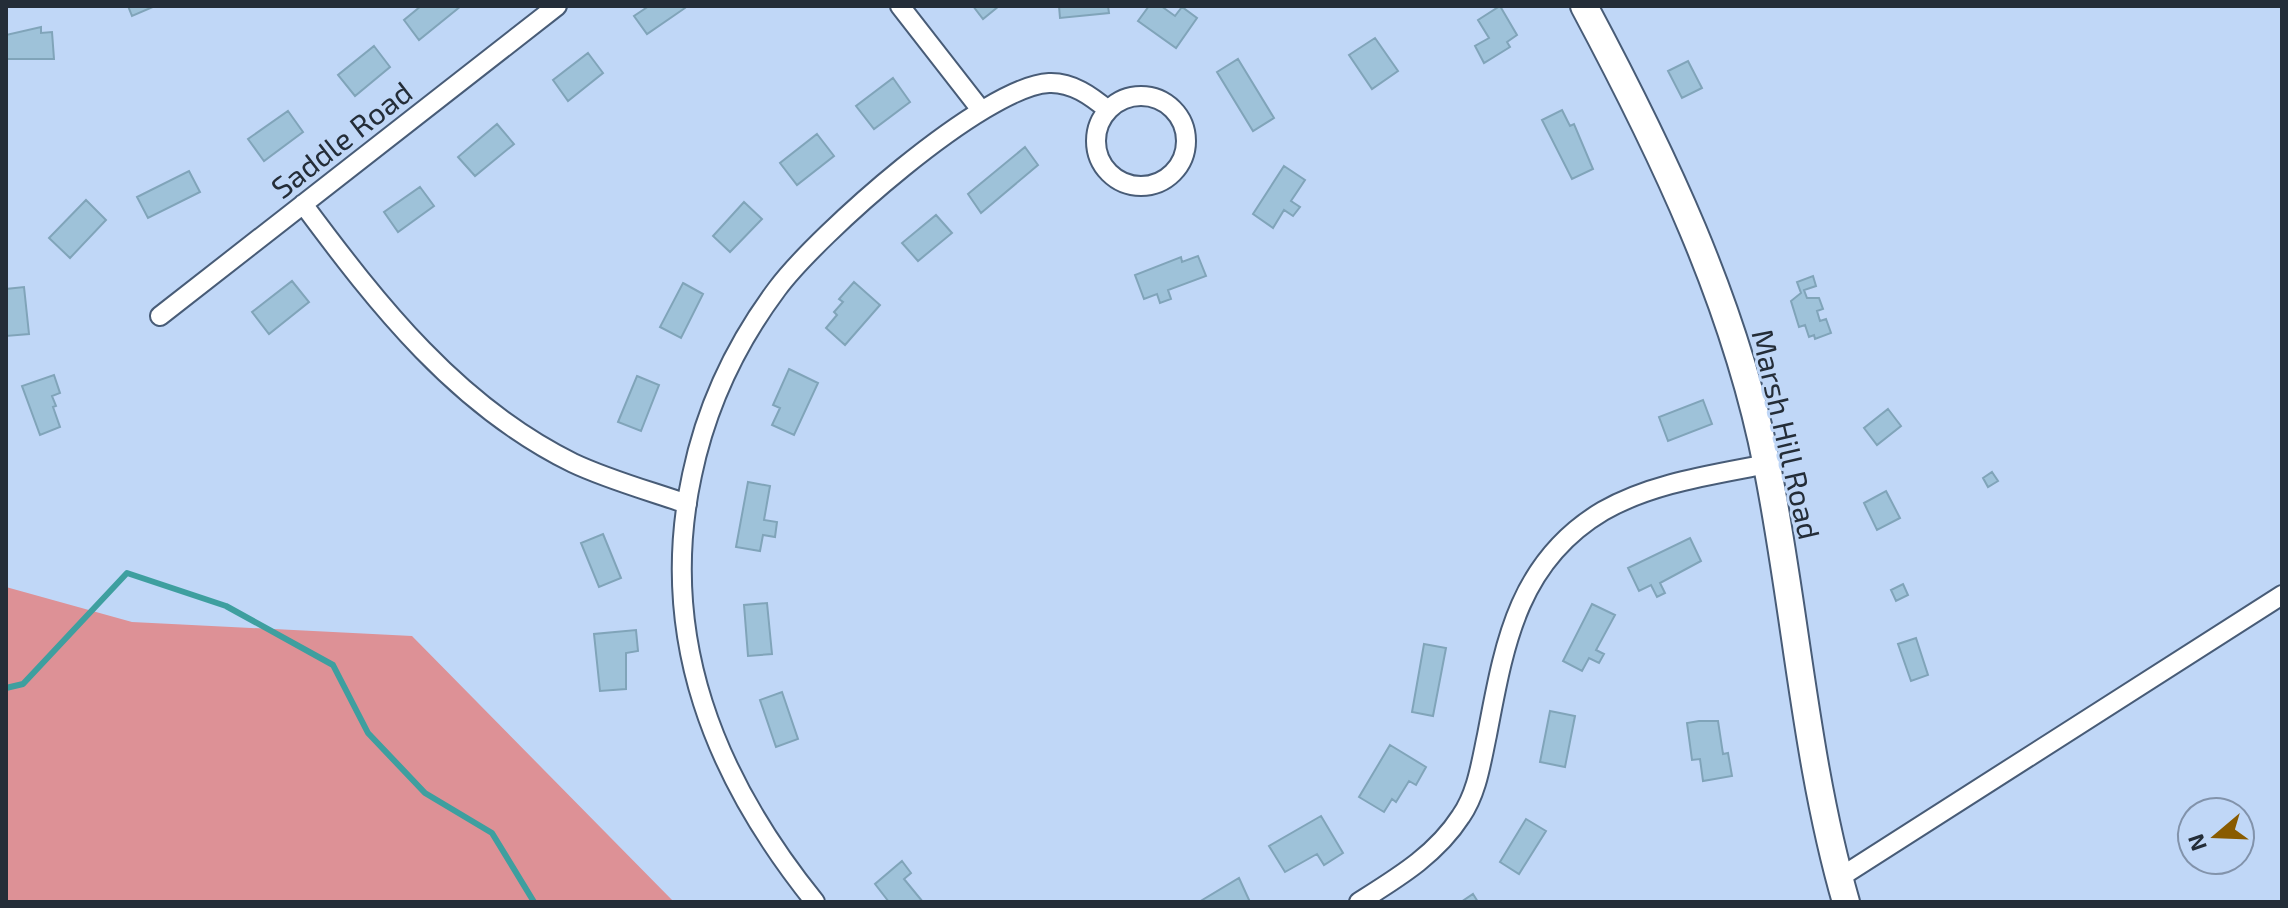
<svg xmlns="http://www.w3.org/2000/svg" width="2288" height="908" font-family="'Exo 2',sans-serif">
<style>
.green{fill:#dd9196}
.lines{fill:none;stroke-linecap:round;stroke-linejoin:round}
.stream{stroke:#3e9f9f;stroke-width:6}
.building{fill:#9ec2d9;stroke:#80a4b9;stroke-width:2}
.street-casing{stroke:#485c77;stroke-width:22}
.secondary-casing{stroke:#485c77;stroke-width:30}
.street{stroke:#fff;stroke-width:18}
.secondary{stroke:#fff;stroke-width:26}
.labels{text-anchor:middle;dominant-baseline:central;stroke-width:6;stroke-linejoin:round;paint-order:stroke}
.street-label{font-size:30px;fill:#242d38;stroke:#c0d7f7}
</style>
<rect width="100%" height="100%" fill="#c0d7f7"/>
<path class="green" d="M 6,587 L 132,622 L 412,636 L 674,902 L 6,902 Z"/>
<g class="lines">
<path class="stream" d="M 6,688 L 23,684 L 127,573 L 226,606 L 333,665 L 368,733 L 425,793 L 492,833 L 534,902"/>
</g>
<path class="building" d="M 128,6 L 152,6 L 153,7 L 132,16 Z
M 421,6 L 461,6 L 419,40 L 404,20 Z
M 649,6 L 684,6 L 685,8 L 647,34 L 634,16 Z
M 973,6 L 999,6 L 983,19 Z
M 1059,6 L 1108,6 L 1109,13 L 1060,18 Z
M 1149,6 L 1161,6 L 1175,16 L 1182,7 L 1197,18 L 1176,48 L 1138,21 Z
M 1500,6 L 1517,35 L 1507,42 L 1510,47 L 1484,63 L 1475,46 L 1489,38 L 1478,20 Z
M 41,27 L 41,33 L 52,32 L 54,59 L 6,59 L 6,35 Z
M 1375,38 L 1398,71 L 1372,89 L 1349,55 Z
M 374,46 L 390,67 L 355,96 L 338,75 Z
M 588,53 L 603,73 L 568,101 L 553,80 Z
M 1238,59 L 1274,118 L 1253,131 L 1217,72 Z
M 1688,61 L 1702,88 L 1682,98 L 1668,71 Z
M 893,78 L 910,102 L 874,129 L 856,106 Z
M 1562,110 L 1570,126 L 1574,124 L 1593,169 L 1572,179 L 1542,120 Z
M 288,111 L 303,132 L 264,161 L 248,139 Z
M 497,124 L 514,144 L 475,176 L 458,157 Z
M 817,134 L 834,156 L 797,185 L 780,163 Z
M 1025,147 L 1038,165 L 981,213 L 968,194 Z
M 1284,166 L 1305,180 L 1291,201 L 1300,207 L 1293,216 L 1284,210 L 1273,228 L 1253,214 Z
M 189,171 L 200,192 L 148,218 L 137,197 Z
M 420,187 L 434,206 L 398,232 L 384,212 Z
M 86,200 L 106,220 L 70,258 L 49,238 Z
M 744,202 L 762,219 L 730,252 L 713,236 Z
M 936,215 L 952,233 L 918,261 L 902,243 Z
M 1198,256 L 1206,276 L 1168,290 L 1171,299 L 1160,303 L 1157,294 L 1144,299 L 1135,275 L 1181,257 L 1182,262 Z
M 1813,276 L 1816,286 L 1804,290 L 1807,298 L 1819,298 L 1823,309 L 1817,311 L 1820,321 L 1826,319 L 1831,333 L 1815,339 L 1814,335 L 1809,337 L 1805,325 L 1799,327 L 1791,301 L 1801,293 L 1797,282 Z
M 292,281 L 309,302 L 269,334 L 252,312 Z
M 854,282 L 880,305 L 845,345 L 826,328 L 837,315 L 834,312 L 843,302 L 839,299 Z
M 683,283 L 703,294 L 681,338 L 660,327 Z
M 24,287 L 29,334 L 6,336 L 6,289 Z
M 789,369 L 818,383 L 794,435 L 772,425 L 780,408 L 773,405 Z
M 54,375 L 60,393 L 52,396 L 56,406 L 53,407 L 60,427 L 40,435 L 22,386 Z
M 637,376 L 659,385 L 641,431 L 618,422 Z
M 1703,400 L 1712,424 L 1668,441 L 1659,417 Z
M 1888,409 L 1901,426 L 1877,445 L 1864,428 Z
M 1992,472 L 1998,481 L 1988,487 L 1983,478 Z
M 748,482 L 770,486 L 764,520 L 777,522 L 775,537 L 763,535 L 760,551 L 736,547 Z
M 1886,491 L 1900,518 L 1877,530 L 1864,503 Z
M 603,534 L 621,578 L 599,587 L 581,543 Z
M 1690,538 L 1701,561 L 1660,583 L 1665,593 L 1657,597 L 1651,585 L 1639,591 L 1628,568 Z
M 1903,584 L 1908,595 L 1896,601 L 1891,590 Z
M 767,603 L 772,654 L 748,656 L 744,605 Z
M 1592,604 L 1615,615 L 1596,650 L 1604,654 L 1599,663 L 1589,658 L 1582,671 L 1563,661 Z
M 636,630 L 638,651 L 626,653 L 626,689 L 600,691 L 594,634 Z
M 1916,638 L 1928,675 L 1911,681 L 1898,644 Z
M 1424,644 L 1446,648 L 1433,716 L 1412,712 Z
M 782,692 L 798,739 L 776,747 L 760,700 Z
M 1550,711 L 1575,716 L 1565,767 L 1540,762 Z
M 1699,721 L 1718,721 L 1723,754 L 1728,753 L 1732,776 L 1703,781 L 1700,759 L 1692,760 L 1687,723 Z
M 1390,745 L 1426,767 L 1416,785 L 1409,781 L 1396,802 L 1392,799 L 1384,812 L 1359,797 Z
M 1321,816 L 1343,853 L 1324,865 L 1317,854 L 1285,872 L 1269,846 Z
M 1526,819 L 1546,831 L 1519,874 L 1500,862 Z
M 902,861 L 911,873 L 904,879 L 923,902 L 889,902 L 875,884 Z
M 1239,878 L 1250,902 L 1199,902 Z
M 1473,894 L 1478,902 L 1461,902 Z"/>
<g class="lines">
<defs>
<path id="street" d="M 900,6 L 981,110
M1096 141a45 45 0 1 1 90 0a45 45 0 1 1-90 0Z
M 303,204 C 378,305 457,406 573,463 C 609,480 650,491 687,504
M 160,316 L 557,6
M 1839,878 L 2282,595
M 815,902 C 715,778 657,637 692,475 C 706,408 736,344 777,289 C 817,235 984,86 1049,83 C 1072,82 1091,96 1108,110
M 1359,902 C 1397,878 1436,855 1461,816 C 1477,793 1481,763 1487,735 C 1504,646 1517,562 1603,511 C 1652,483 1712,475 1767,464"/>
<path id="secondary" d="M 1584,6 C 1662,152 1735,303 1767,466 C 1796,611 1805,760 1846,902"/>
</defs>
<use href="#street" class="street-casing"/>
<use href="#secondary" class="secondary-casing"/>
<use href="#street" class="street"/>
<use href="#secondary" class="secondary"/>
</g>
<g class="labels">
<g class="street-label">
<text transform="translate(341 139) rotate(-38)">Saddle Road</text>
<text transform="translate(1787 434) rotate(77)">Marsh Hill Road</text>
</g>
</g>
<rect width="2288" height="908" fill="none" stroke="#242d38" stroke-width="16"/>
<g transform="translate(2216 836) rotate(251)"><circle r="38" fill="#c0d7f7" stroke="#8293ab" stroke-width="2"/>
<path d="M0-6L14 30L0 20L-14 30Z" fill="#895b00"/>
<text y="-12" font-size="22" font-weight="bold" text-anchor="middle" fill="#242d38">N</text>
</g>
</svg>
